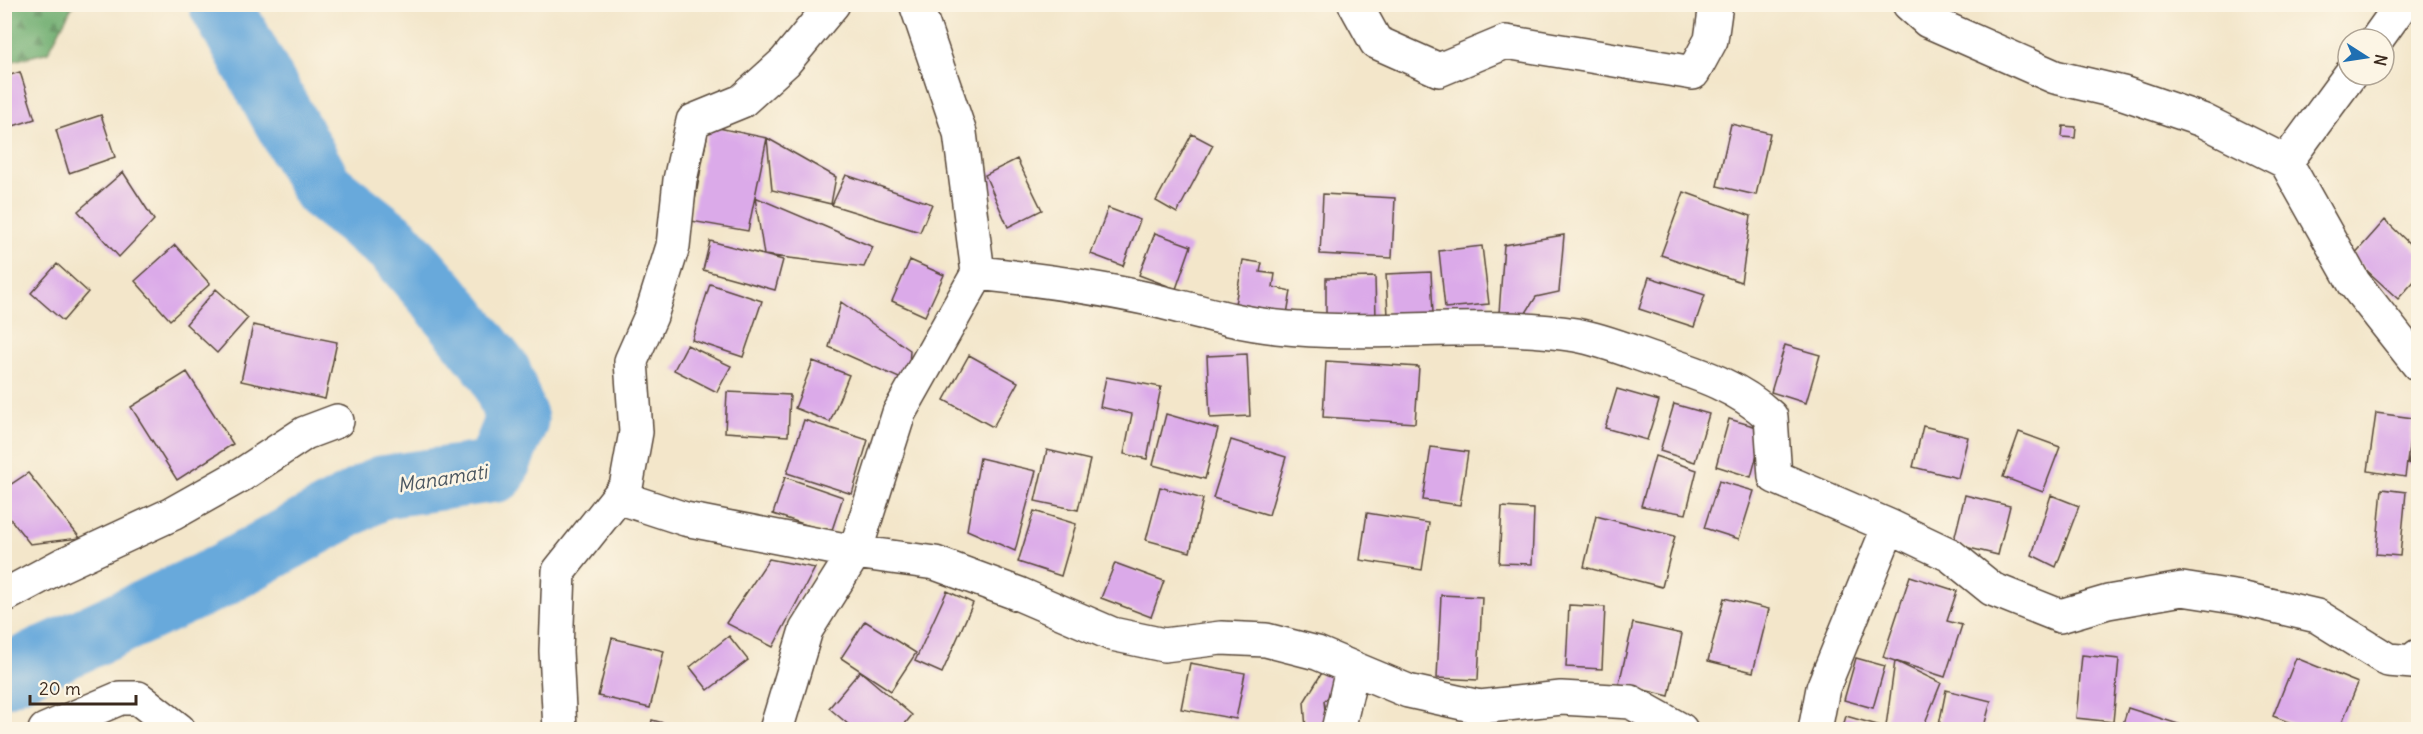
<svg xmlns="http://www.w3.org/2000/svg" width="2423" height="734" font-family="Delius,sans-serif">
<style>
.forest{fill:url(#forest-firs);stroke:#546c46;stroke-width:1.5}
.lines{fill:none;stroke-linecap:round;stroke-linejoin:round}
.river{stroke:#67a9db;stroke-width:63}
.building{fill:#dbaae9}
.minor-casing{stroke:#574638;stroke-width:36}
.minor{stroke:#fff;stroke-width:33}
.labels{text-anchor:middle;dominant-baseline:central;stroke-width:5;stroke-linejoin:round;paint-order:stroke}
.water-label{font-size:20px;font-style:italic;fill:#4a5660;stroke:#fcf5e5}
</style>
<defs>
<pattern id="forest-firs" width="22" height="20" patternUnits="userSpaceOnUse" patternTransform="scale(1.5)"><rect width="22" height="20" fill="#6ead6f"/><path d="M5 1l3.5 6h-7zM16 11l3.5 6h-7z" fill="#5c8d5b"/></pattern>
</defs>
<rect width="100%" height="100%" fill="#fcf5e5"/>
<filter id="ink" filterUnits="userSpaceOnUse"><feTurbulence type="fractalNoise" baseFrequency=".0167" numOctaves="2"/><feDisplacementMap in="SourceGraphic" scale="12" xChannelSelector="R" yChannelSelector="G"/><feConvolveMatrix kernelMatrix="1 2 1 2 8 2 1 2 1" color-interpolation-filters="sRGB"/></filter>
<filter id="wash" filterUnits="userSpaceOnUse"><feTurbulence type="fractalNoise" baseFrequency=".008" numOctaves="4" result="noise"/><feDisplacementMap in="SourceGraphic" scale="24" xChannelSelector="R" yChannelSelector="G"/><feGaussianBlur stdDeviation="1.35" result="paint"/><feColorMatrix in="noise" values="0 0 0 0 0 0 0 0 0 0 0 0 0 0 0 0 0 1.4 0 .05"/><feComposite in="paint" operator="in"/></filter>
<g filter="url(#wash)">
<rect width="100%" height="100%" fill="#f3e6ca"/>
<path class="forest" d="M 5,4 L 73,4 L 73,5 L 48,52 L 5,63 Z"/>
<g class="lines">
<path class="river" d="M 4,676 L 215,579 L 382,487 L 496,471 L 517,420 L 500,373 L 437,294 L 394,245 L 323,189 L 220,4"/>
</g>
<g id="blocks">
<path class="building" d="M 20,72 L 35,119 L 4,129 L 4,77 Z
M 101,115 L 115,157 L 69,173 L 56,130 Z
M 1731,124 L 1770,133 L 1756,195 L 1717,186 Z
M 709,126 L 767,138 L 748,231 L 691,221 Z
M 2063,126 L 2076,127 L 2075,138 L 2062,137 Z
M 1192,134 L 1213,145 L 1177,213 L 1156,201 Z
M 767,138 L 836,177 L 831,204 L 772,190 Z
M 1017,159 L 1042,210 L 1008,227 L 985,175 Z
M 123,172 L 154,220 L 119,257 L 78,211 Z
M 846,175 L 932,204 L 920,232 L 832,205 Z
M 1684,192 L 1751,216 L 1741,282 L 1661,255 Z
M 1323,194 L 1395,198 L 1392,258 L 1320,254 Z
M 755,197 L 873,247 L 864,267 L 764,255 Z
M 1108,208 L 1140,220 L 1123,266 L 1091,254 Z
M 2385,220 L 2418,252 L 2418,277 L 2398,299 L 2352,257 Z
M 1155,233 L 1191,246 L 1176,289 L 1139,275 Z
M 1564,235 L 1559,292 L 1536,297 L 1524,316 L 1499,313 L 1504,245 Z
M 710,241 L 783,260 L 775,290 L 703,270 Z
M 175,245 L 210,284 L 170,320 L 135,281 Z
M 1482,246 L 1489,304 L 1445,308 L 1439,251 Z
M 910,260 L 944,275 L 925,316 L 892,301 Z
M 1243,260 L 1262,263 L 1260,272 L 1275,274 L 1273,287 L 1291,291 L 1287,314 L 1235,304 Z
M 57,264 L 88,292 L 63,321 L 31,293 Z
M 1431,272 L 1433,314 L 1388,316 L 1386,274 Z
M 1375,277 L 1376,320 L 1326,321 L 1326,278 Z
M 1649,277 L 1705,295 L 1694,327 L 1639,309 Z
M 710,284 L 762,301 L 743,357 L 692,340 Z
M 216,289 L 248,318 L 217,353 L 186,324 Z
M 841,302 L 910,350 L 908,382 L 829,347 Z
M 253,325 L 337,342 L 325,399 L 241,381 Z
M 687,345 L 731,366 L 717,392 L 674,370 Z
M 1785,345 L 1820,355 L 1806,403 L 1771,392 Z
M 1247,354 L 1250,416 L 1210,418 L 1207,356 Z
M 969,355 L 1018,382 L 993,427 L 944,400 Z
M 813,361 L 849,375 L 830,422 L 795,408 Z
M 1326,361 L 1419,367 L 1415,423 L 1323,417 Z
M 187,372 L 233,444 L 177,480 L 131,407 Z
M 1106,377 L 1161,387 L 1147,459 L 1124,454 L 1132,414 L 1100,407 Z
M 1617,389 L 1659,401 L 1647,440 L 1605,428 Z
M 727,392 L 790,395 L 788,436 L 725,432 Z
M 1674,404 L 1709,414 L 1695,462 L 1660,451 Z
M 2376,413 L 2413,418 L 2405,477 L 2368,471 Z
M 1166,414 L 1218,429 L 1205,479 L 1153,465 Z
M 1729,419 L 1764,429 L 1751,477 L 1716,466 Z
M 804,420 L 868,440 L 852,494 L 787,473 Z
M 1923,426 L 1968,437 L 1958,478 L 1913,467 Z
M 2418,427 L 2418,467 L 2408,464 Z
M 2019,432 L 2060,447 L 2043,492 L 2003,477 Z
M 1231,440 L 1286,457 L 1269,515 L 1213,498 Z
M 1431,447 L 1468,452 L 1460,505 L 1423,500 Z
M 1047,450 L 1090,460 L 1078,510 L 1035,501 Z
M 1655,456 L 1697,470 L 1686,514 L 1641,506 Z
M 980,458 L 1036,471 L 1015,551 L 967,530 Z
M 28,473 L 80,538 L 30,544 L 4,511 L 4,489 Z
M 785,477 L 843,497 L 831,533 L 773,514 Z
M 1719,481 L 1754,491 L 1739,539 L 1704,528 Z
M 1160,487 L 1203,499 L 1190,552 L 1146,540 Z
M 2382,489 L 2406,492 L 2400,556 L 2376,554 Z
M 1965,495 L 2010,506 L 1998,555 L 1953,544 Z
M 2051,495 L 2079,506 L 2056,567 L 2032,555 Z
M 1502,507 L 1534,509 L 1532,564 L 1499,563 Z
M 1034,511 L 1076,524 L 1061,576 L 1018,562 Z
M 1367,513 L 1429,523 L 1422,570 L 1360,560 Z
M 1596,516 L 1675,536 L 1662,587 L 1584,567 Z
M 769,559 L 815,568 L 773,647 L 726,623 Z
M 1115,563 L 1164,581 L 1151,617 L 1101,598 Z
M 1910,576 L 1957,591 L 1947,621 L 1962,625 L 1945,677 L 1895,661 L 1941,683 L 1922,730 L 1886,726 L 1895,661 L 1883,657 Z
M 947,591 L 973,603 L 942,673 L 915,661 Z
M 1441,595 L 1482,597 L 1478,680 L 1437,678 Z
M 1724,598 L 1769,609 L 1753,672 L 1708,661 Z
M 1569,605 L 1605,607 L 1602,669 L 1566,667 Z
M 865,621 L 916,653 L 891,691 L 841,658 Z
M 1633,623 L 1682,634 L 1669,696 L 1619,684 Z
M 729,636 L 748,660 L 708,690 L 690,667 Z
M 612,638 L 664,651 L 650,708 L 598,696 Z
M 2082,655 L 2119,659 L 2113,722 L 2076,718 Z
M 1856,658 L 1885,666 L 1873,708 L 1844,700 Z
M 2296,658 L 2358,683 L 2339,730 L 2309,730 L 2273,716 Z
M 1190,663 L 1245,673 L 1236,719 L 1181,709 Z
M 860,671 L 912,715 L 900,730 L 855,730 L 829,708 Z
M 1323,671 L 1342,684 L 1324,701 L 1327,730 L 1306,730 L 1304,702 Z
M 1946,690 L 1991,701 L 1983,730 L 1938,730 Z
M 2128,708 L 2194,729 L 2194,730 L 2121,730 Z
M 1846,716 L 1881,726 L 1880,730 L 1842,730 Z
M 652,720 L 686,729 L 686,730 L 650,730 Z"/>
</g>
</g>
<g filter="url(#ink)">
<use href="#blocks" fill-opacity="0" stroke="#574638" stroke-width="1.5"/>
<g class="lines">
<defs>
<path id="minor" d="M 1355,4 L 1376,42 L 1439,70 L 1506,42 L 1693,73 L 1711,40 L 1716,4
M 1909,4 L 1928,21 L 2055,77 L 2123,93 L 2202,120 L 2286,162 L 2354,283 L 2418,364
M 2377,39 L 2402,4
M 2286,162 L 2350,75
M 978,273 C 1034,279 1089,286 1144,298 C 1188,308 1231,322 1277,327 C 1376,338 1477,320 1576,335 C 1604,340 1632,352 1659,361 C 1700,374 1739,387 1771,417 L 1775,477 L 1889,526 L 1823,688 L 1815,730
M 618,497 L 626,487 L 636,432 L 631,361 L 651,316 L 673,246 L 680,180 L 693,121 L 742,101 L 785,62 L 833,4
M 1889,526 L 1950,555 L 1992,589 L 2060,616 L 2108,602 L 2182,589 L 2240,598 L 2317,616 L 2388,660 L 2413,662 L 2418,656
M 4,596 L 62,565 L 172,514 L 243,474 L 305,433 L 337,421
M 45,730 L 120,698 L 138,698 L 179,730
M 560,730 L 556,651 L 559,571 L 618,497 L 685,519 L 855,552 L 935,563 L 1019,594 L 1112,634 L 1164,645 L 1221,638 L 1266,640 L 1317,653 L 1408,691 L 1480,707 L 1561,698 L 1631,702 L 1681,730
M 776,730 L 806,630 L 855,552 L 899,413 L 978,273 L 960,133 L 916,4
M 1338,730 L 1352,670"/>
</defs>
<use href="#minor" class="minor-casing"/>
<use href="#minor" class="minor"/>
</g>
</g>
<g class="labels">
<g class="water-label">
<text transform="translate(442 478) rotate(-9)">Manamati</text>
</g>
</g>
<rect width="2423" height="734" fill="none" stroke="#fcf5e5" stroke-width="24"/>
<g transform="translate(2366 57) rotate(102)"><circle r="28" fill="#fcf5e5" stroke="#afa495" stroke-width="1.5"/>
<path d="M0-4.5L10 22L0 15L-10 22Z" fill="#1f6fb2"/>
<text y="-9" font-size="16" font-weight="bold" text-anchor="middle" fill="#3b2a1e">N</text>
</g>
<path d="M30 695v9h106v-9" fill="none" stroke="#3b2a1e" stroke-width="3"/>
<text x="39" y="695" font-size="18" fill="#3b2a1e" stroke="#fcf5e5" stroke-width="4.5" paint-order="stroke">20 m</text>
</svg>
